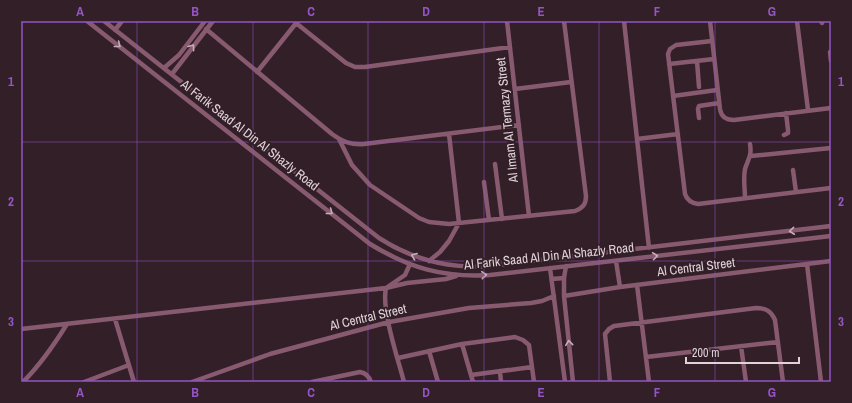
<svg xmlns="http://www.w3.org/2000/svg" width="852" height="403" font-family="'Archivo Narrow',sans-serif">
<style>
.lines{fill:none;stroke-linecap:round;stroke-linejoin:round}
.minor{stroke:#875a6f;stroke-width:4.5}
.oneway{stroke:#c5aeb8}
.grid{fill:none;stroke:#9456c5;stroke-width:1;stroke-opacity:0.55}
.labels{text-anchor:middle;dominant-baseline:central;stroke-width:4;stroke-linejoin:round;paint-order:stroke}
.street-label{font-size:13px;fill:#e0d2d8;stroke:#331f28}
.neatline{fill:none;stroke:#9456c5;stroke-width:1.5}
.grid-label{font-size:13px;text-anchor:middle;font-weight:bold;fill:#9456c5}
</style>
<rect width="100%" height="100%" fill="#331f28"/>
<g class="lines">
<path class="minor" d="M 87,21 L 370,244 C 409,268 444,278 490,275 L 831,236
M 104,21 L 379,238 C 413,260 449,269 489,266 L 831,226
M 507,21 L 529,216
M 624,21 L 649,248
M 710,21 L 720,109 C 721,116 726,120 734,120 L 831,108
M 797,21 L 808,110
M 821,21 L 822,23
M 296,23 L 346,63 L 355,67 L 365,67 L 510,47
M 206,29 L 332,134 C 343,142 351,145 364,144 L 519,125
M 115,30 L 122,21
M 712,41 L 676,45 L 670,49 L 668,54 L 685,194 C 687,200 691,203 698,204 L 831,188
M 830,52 L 831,61
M 697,61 L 699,87
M 669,64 L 714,59
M 164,68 L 179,55 L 205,21
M 257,72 L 297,22
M 172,74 L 213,21
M 515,89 L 571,82
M 673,96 L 717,90
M 699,118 L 698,109 L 699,106 L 719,103
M 784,135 L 788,133 L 788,130 L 786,113
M 339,139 L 352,165 L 370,185 L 419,218 L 429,222 L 449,224 L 575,211 C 583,208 586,204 586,196 L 564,21
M 637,139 L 678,134
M 751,156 L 831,148
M 495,164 L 502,219
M 793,170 L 796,192
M 484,182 L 489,220
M 745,198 C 745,189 743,179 745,169 C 748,159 752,156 750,144
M 429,261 L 440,252 L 449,241 L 459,223 L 449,134
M 616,261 L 620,287
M 807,264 L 821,382
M 566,266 L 564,278 L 564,296 L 573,382
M 550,268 L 565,382
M 552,279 L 564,278
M 637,285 L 649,382
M 564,296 L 620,287 L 831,261
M 115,319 L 134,382
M 21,329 L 386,288 L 407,283 L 446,279 L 456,276
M 462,344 L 473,382
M 741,346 L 746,382
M 429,351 L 438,382
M 646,357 L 778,342
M 398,358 L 462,344 L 515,337 L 523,340 L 529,345 L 534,382
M 500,371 L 501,382
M 471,375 L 532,367
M 23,382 C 40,365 54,345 67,324
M 84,382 L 129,365
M 192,382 L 270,354 L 389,322 L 469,308 L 531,303 L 542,301 L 554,296
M 312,382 L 360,372 C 366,373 369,376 371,382
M 404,382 C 398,359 381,309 386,288 L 405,275 L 410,264
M 610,382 L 605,334 L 609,329 L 614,326 L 756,308 C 766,308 771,311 775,320 L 783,382"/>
</g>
<defs><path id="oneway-chevron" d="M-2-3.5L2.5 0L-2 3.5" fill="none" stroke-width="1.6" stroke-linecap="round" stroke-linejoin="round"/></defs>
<g class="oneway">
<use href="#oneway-chevron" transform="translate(118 45) rotate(38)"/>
<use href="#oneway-chevron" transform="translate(192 47) rotate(-53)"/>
<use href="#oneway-chevron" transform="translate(330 212) rotate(38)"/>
<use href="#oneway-chevron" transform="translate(792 231) rotate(174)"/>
<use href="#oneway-chevron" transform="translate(414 256) rotate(-159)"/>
<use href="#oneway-chevron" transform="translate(655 256) rotate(-7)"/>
<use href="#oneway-chevron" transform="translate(484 275) rotate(-5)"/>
<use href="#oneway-chevron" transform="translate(569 343) rotate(-96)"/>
</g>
<path class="grid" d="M 137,21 L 137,382M 253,21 L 253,382M 368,21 L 368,382M 484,21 L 484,382M 599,21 L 599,382M 715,21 L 715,382M 21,142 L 831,142M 21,261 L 831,261"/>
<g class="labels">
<g class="street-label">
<text transform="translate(507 120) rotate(-96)">Al Imam Al Termazy Street</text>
<text transform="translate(250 135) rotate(38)">Al Farik Saad Al Din Al Shazly Road</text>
<text transform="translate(549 256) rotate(-6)">Al Farik Saad Al Din Al Shazly Road</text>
<text transform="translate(696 267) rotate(-7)">Al Central Street</text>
<text transform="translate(368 317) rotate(-13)">Al Central Street</text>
</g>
</g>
<rect width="852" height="403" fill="none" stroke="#331f28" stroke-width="44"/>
<path d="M686 357v6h113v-6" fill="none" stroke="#e0d2d8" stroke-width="2"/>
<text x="692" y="357" font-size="12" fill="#e0d2d8" stroke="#331f28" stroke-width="3" paint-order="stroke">200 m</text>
<rect x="22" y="22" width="808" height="359" class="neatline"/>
<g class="grid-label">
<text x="80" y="16">A</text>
<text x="195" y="16">B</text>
<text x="311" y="16">C</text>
<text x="426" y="16">D</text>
<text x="541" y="16">E</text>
<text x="657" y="16">F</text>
<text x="772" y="16">G</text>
<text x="11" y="86">1</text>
<text x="841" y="86">1</text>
<text x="11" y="206">2</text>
<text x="841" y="206">2</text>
<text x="11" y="326">3</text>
<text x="841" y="326">3</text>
<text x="80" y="397">A</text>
<text x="195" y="397">B</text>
<text x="311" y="397">C</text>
<text x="426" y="397">D</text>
<text x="541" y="397">E</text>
<text x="657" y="397">F</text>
<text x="772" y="397">G</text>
</g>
</svg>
